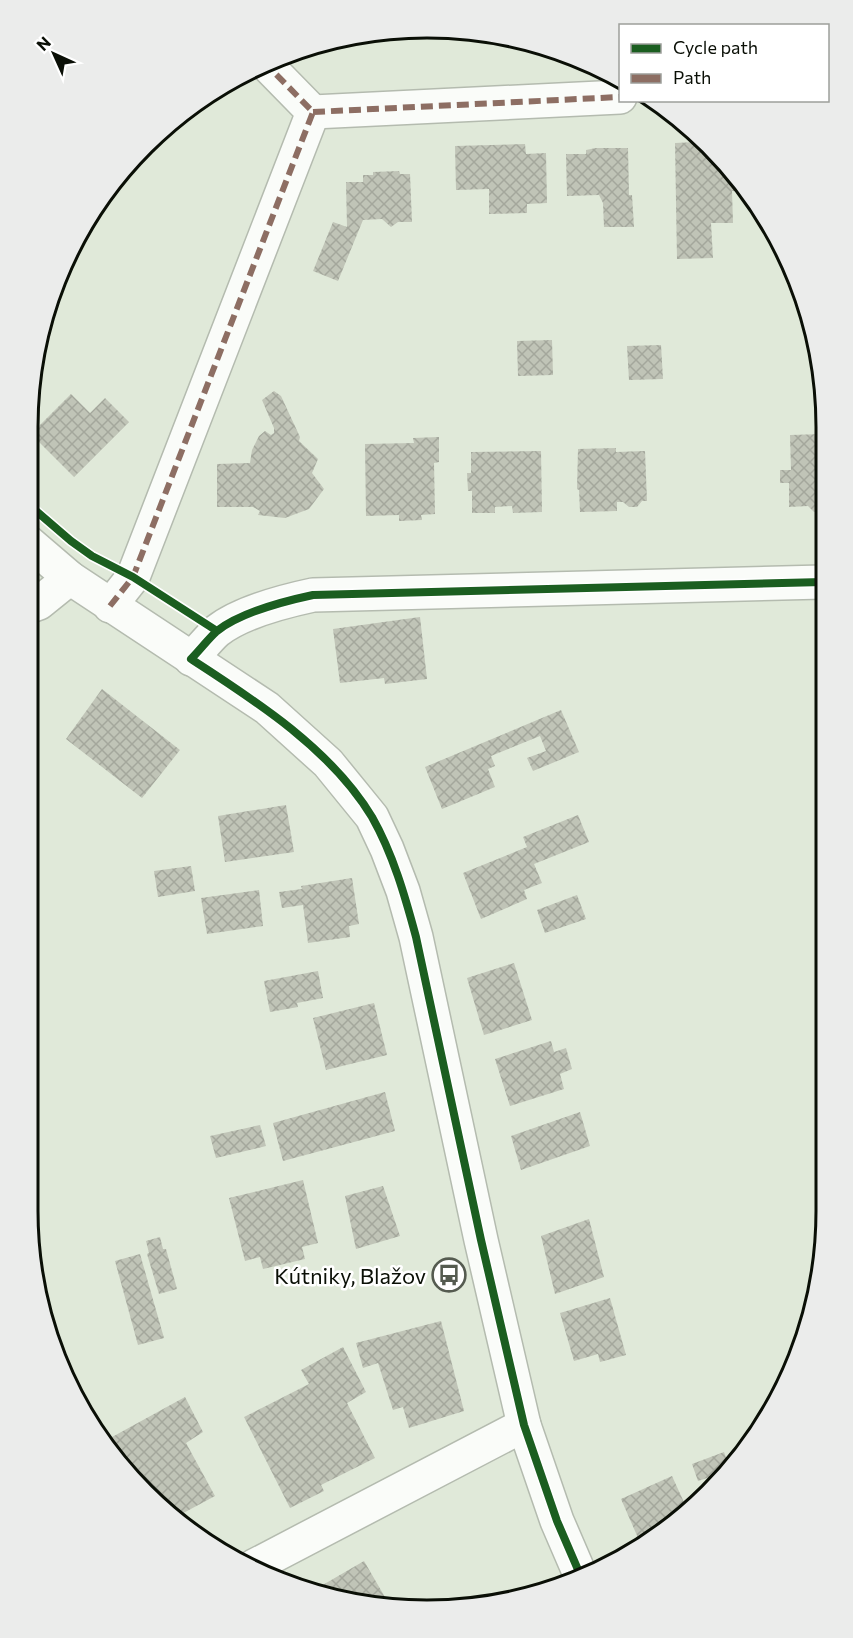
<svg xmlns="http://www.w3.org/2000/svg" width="853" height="1638" font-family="Commissioner,sans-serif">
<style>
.building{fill:url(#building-cross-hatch)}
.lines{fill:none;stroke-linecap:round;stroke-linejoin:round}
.street-casing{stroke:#b4bbaf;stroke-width:36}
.secondary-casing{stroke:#b4bbaf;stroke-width:36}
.street{stroke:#fafcf9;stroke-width:33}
.secondary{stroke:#fafcf9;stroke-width:33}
.quiet{stroke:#8d6e63;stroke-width:6;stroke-dasharray:12 6;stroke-linecap:butt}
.cycleway-casing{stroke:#fff;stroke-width:11}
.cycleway{stroke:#1b5e20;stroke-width:8}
.labels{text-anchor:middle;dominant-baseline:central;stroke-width:5;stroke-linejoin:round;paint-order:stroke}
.poi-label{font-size:22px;fill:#0a0f06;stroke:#fff;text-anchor:end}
.rim{fill:none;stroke:#0a0f06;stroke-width:3}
</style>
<defs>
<pattern id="building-cross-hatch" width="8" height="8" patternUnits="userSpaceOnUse" patternTransform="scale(1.5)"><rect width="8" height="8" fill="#c0c4b7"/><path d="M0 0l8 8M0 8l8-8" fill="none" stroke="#a4a79c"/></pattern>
</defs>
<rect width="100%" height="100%" fill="#e0e9d9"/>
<path class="building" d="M 442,28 L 443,33 L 401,40 L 399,30 Z
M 375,30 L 384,31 L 352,38 L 352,36 Z
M 698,135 L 744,184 L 745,192 L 732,191 L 733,223 L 711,223 L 713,258 L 677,259 L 675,143 L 697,142 Z
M 525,144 L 526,154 L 546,153 L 547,203 L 527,204 L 527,213 L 489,214 L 489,189 L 456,190 L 455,146 Z
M 596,148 L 628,148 L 629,195 L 632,195 L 634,227 L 604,227 L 603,203 L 599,195 L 567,196 L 566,154 L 586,154 L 586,150 Z
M 399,171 L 400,174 L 410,174 L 412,222 L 398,222 L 391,227 L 382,219 L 363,220 L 338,281 L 313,271 L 333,222 L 347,227 L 346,182 L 363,182 L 363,175 L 373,175 L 373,172 Z
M 552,340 L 553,375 L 518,376 L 517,341 Z
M 661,345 L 663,379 L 629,380 L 627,346 Z
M 274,391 L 281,396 L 300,437 L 299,441 L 318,459 L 312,473 L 324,489 L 309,509 L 285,518 L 258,515 L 260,511 L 253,507 L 217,507 L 217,464 L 250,463 L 252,450 L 259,436 L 265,431 L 271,435 L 274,433 L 274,428 L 262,400 Z
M 71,394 L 90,413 L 105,398 L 129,422 L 74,477 L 31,434 Z
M 823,434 L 823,511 L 814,512 L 808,506 L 789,507 L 789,483 L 780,483 L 780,470 L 791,470 L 790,435 Z
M 439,437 L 439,462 L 434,463 L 435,514 L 421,515 L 422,520 L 399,521 L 399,515 L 366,516 L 365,444 L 414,443 L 413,438 Z
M 616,448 L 616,452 L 645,451 L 647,501 L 642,501 L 637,507 L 629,507 L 623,502 L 617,502 L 617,511 L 580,512 L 579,490 L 577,489 L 578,449 Z
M 541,451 L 542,512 L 513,513 L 512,506 L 495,507 L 495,513 L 472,513 L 472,491 L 468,491 L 467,473 L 471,473 L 471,452 Z
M 420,617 L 427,679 L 385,684 L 384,678 L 340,683 L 333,629 Z
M 102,689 L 180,750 L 142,798 L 66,739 Z
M 561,710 L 579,752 L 533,771 L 527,758 L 546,751 L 540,736 L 491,756 L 495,766 L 488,769 L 495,787 L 442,809 L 425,767 Z
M 286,805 L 294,852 L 225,862 L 218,816 Z
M 578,815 L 589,842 L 534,864 L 542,883 L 524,890 L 527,899 L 481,919 L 463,873 L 527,847 L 523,837 Z
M 191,866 L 195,891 L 158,897 L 154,871 Z
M 352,878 L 359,924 L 349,926 L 350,937 L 308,943 L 303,905 L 282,908 L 279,892 L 302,889 L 301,886 Z
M 259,890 L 263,926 L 207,934 L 201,898 Z
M 577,895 L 586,919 L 545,933 L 537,910 Z
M 514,963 L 532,1020 L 484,1035 L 467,978 Z
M 318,971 L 323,998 L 297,1003 L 298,1007 L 270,1012 L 264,981 Z
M 374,1003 L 387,1055 L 326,1070 L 313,1018 Z
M 551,1041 L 554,1052 L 566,1048 L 572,1069 L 560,1074 L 564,1089 L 510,1106 L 495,1059 Z
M 385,1092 L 395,1131 L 283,1161 L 273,1123 Z
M 580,1112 L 590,1146 L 521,1170 L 511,1136 Z
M 260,1125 L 266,1146 L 216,1158 L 210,1136 Z
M 303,1180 L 318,1243 L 302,1247 L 305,1259 L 263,1269 L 260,1257 L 245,1261 L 229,1198 Z
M 383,1186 L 400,1236 L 356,1249 L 345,1196 Z
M 589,1219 L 604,1277 L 555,1294 L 541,1236 Z
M 160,1237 L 163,1249 L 166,1249 L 177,1289 L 159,1294 L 147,1254 L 149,1253 L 146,1241 Z
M 140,1254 L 164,1338 L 138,1345 L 115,1261 Z
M 610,1298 L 626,1355 L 600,1362 L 598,1354 L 574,1361 L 560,1313 Z
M 441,1321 L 464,1411 L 409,1428 L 403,1407 L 393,1410 L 378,1363 L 363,1368 L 356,1343 Z
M 343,1347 L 366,1392 L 347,1403 L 375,1458 L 321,1485 L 324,1491 L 290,1508 L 244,1417 L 309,1384 L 301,1370 Z
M 185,1397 L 203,1432 L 186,1443 L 215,1496 L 176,1517 L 110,1455 L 103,1442 Z
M 724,1452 L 729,1466 L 725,1472 L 698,1481 L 692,1464 Z
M 672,1476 L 688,1511 L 642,1547 L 621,1499 Z
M 364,1561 L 389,1604 L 328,1598 L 321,1586 Z
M 300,1577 L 308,1590 L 289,1582 Z"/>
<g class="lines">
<defs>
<path id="street" d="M 313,112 L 620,97
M 110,606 L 133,577 L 313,112 L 265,63
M 28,607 L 39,603 L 70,578
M 191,659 C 200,650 208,639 217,631 C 240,613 285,601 313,595 L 823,582
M 254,1566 L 524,1425"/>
<path id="secondary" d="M 28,542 L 70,578 L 267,708 L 328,763 L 372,817 L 387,849 L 403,891 L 416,937 L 481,1240 L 524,1425 L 557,1521 L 582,1579"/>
</defs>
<use href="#street" class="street-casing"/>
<use href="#secondary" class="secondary-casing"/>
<use href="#street" class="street"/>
<use href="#secondary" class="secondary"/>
<path class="quiet" d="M 313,112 L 620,97
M 110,606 L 133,577 L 313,112 L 265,63"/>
<defs>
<path id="cycleway" d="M 28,504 L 71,541 L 92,556 L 133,577 L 217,631
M 582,1579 L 557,1521 L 524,1425 L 481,1240 L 416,937 C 405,896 393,854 372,817 C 331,749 256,701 191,659 C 200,650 208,639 217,631 C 240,613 285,601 313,595 L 823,582"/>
</defs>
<use href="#cycleway" class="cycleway-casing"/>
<use href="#cycleway" class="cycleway"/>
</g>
<defs>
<symbol id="bus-ring" viewBox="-11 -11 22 22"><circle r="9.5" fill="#fff" stroke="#555b50" stroke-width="1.5"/><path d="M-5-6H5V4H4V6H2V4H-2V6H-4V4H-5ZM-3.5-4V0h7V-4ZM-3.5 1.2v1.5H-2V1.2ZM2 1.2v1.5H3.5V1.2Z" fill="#555b50"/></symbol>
</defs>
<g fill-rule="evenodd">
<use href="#bus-ring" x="430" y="1256" width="38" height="38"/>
</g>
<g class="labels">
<g class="poi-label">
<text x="426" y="1275">Kútniky, Blažov</text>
</g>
</g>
<path d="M0 0H853V1638H0ZM427 38H427A389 389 0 0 1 816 427V1211A389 389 0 0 1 427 1600H427A389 389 0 0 1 38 1211V427A389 389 0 0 1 427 38Z" fill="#ebeceb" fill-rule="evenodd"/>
<path class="rim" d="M427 38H427A389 389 0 0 1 816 427V1211A389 389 0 0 1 427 1600H427A389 389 0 0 1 38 1211V427A389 389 0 0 1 427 38Z"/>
<rect x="619" y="24" width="210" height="78" fill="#ffffff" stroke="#9d9f9b" stroke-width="1.5"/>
<rect x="631" y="44" width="30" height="9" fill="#1b5e20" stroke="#9d9f9b" stroke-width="1.5"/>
<text x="673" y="54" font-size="18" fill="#0a0f06">Cycle path</text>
<rect x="631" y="74" width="30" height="9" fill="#8d6e63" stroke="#9d9f9b" stroke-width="1.5"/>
<text x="673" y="84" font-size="18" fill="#0a0f06">Path</text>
<g transform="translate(54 54) rotate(315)" stroke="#ffffff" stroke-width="4.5" paint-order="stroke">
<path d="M0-4.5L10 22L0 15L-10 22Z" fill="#0a0f06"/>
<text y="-9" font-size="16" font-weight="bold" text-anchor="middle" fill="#0a0f06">N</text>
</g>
</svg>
